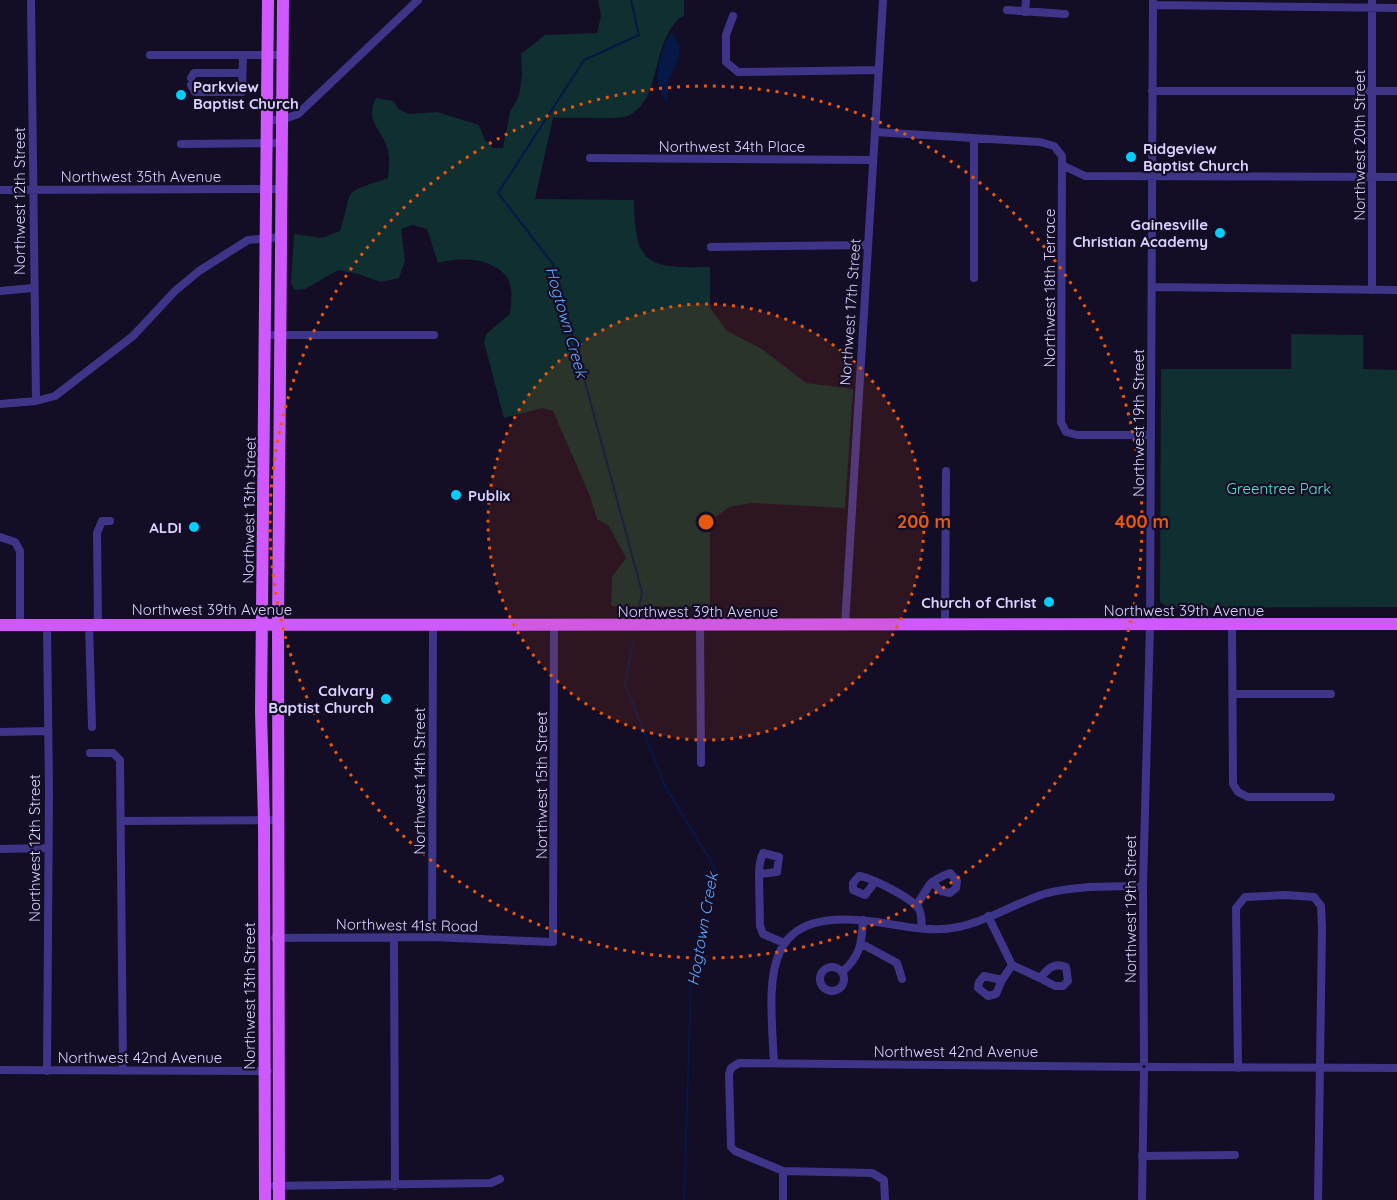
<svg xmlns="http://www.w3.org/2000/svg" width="1397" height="1200" font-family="Quicksand,sans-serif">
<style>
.green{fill:#102f30}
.water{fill:#061846}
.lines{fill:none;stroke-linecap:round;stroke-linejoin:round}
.stream{stroke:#061846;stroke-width:2}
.minor{stroke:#3f3588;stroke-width:8}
.primary{stroke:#cf59ff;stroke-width:12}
.ring{fill:none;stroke:#e8590c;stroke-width:3;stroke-dasharray:3 6}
.poi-dot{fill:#00cefd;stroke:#140d26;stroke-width:2}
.labels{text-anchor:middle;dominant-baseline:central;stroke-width:4.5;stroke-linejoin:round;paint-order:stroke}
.poi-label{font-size:15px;font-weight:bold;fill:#dbd2ff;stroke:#140d26;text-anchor:end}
.street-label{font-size:15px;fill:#dbd2ff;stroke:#140d26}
.park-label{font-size:15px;fill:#56e7d0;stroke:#140d26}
.water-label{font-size:16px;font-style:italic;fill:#60a8ff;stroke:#140d26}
.centre{fill:#e8590c;stroke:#140d26;stroke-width:3}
.ring-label{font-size:18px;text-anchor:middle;font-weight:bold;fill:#e8590c;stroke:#140d26;stroke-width:4.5;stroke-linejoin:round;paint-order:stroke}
</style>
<rect width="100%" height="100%" fill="#140d26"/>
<path class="green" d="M 598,0 L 684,0 L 684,15 C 649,38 664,101 627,116 C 617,120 567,117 553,118 L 535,199 L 634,200 C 635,266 647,268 710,267 L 710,308 L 727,331 L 762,349 L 806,383 L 853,389 L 845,508 L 751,503 L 729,507 L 717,516 L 710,529 L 710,607 L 611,606 L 612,577 L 626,558 L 609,526 L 597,519 L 590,496 L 553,411 L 542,408 L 504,418 L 484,342 L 487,333 L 510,314 C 511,302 514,287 506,276 C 491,257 459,257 438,263 L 427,229 L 413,225 L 401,229 L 405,261 L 399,278 L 380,282 L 359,274 L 338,270 L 305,289 L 295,290 L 291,284 L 294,234 L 322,238 L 340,231 C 355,185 339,195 388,178 C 389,168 390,159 388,150 C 382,128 364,122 376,98 L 393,101 L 399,109 L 408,114 L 437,112 L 479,125 L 485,140 L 493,148 L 503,148 L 510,112 L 519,96 L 522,75 L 521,54 L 545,35 L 597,33 L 601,16 Z
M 1291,334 L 1363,335 L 1363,369 L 1397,370 L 1397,607 L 1169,608 L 1160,602 L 1161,369 L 1291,369 Z"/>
<path class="water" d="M 671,33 C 690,50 671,68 668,85 C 667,92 668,98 668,103 C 650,85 659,52 671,33 Z"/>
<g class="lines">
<path class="stream" d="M 631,0 L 639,35 L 584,60 L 498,193 L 553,264 L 642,592 L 639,608
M 633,643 L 625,684 L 665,786 L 715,868 L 691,984 L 684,1200"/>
<path class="minor" d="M 31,0 L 36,401
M 1153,5 L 1397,8
M 1007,10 L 1065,14
M 1025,12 L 1026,0
M 733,16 L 726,35 L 726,62 L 738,72 L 878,70
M 150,55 L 283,55
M 191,78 L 194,73 L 242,73
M 191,85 L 195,92 L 242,92 L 243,55
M 1152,91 L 1397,91
M 267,120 L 282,120 L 298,114 L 418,0
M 875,132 L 1040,142 L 1054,146 L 1062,156 L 1061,422 L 1066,432 L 1077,435 L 1151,435
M 181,144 L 282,143
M 590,158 L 873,160
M 1064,166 L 1085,176 L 1397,177
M 0,190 L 282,189
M 711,247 L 868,245
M 974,278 L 974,140
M 1152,287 L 1397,290
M 1372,290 L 1372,0
M 0,291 L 33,288
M 266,335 L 434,335
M 0,404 L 36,401 L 55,396 L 133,336 L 175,291 L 199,271 L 248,240 L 282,237
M 0,537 L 15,542 L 20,551 L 20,625
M 89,624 L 92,727
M 98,624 L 97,533 L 102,521 L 110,521
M 47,625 L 49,792 L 47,1071
M 845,625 L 883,0
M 945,625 L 946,471
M 1232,625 L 1233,784 L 1238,792 L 1248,797 L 1331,797
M 700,626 L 701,763
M 1233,694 L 1331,694
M 0,732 L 48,731
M 90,753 L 113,753 L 120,760 L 123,1071
M 122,821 L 278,820
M 0,849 L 48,848
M 759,874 L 777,872 L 779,857 L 763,853 C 760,860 759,866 759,874 L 760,926 L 763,934 L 784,943
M 875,882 L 865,895 L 853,890 L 853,883 L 859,876 C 872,878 912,898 919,909 C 922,914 921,922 922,928
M 916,906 L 930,884 C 936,879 942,876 950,873 L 957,881 L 956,888 L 950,893 L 941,891 L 932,882
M 988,916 L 1012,965
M 432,937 L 433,625
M 275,938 L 432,937 L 553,942 L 554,626
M 394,938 L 395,1186
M 862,944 L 897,963 L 902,979
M820 979a12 12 0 1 1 24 0a12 12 0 1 1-24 0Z
M 842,972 C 860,957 862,943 863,920
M 1002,980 L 996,994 L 988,996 L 978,988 L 979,982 L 984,976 L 1002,980 L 1012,965 L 1040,978 C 1048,969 1053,962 1066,967 L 1068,981 L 1063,986 L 1055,986 L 1040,978
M 1144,1061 L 1143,886 L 1150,625 L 1153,0
M 774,1063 C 769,974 759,905 877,922 C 902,926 932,933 958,927 C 988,921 1015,903 1044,894 C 1075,885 1111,887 1143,886
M 1149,1067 L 1397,1068
M 1238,1068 L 1236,908 L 1245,897 L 1285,895 L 1314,897 L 1321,906 L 1322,928 L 1318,1200
M 0,1070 L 268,1071
M 1142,1156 L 1235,1155
M 783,1171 L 783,1200
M 265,1186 L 491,1183 L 500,1179
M 885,1200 L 884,1180 L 872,1173 L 783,1171 L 735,1151 L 731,1147 L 729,1074 L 731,1068 L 739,1063 L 1139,1067
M 1142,1200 L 1144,1072"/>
<path class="primary" d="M 0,625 L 1397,624
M 265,1200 L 264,820 L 261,712 L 268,0
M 279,1200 L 278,624 L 283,0"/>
</g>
<circle cx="706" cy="522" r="218" fill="#e8590c" fill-opacity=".12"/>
<g class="ring">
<circle cx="706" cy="522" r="218"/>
<circle cx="706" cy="522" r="436"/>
</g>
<g class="poi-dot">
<circle cx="181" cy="95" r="6"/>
<circle cx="1131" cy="157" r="6"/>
<circle cx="1220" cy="233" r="6"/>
<circle cx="456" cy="495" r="6"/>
<circle cx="194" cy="527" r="6"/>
<circle cx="1049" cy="602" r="6"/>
<circle cx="386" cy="699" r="6"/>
</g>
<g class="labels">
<g class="poi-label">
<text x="193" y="86" text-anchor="start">Parkview<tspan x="193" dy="17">Baptist Church</tspan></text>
<text x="1143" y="148" text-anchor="start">Ridgeview<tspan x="1143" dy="17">Baptist Church</tspan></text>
<text x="1208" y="224">Gainesville<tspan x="1208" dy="17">Christian Academy</tspan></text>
<text x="468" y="495" text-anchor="start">Publix</text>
<text x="182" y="527">ALDI</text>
<text x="1037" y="602">Church of Christ</text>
<text x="374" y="690">Calvary<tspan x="374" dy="17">Baptist Church</tspan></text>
</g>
<g class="street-label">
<text transform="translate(1359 145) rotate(-90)">Northwest 20th Street</text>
<text x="732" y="146">Northwest 34th Place</text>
<text x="141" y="176">Northwest 35th Avenue</text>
<text transform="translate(19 201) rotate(-90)">Northwest 12th Street</text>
<text transform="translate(1049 288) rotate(-90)">Northwest 18th Terrace</text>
<text transform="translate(850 312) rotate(-86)">Northwest 17th Street</text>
<text transform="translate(1138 423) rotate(-90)">Northwest 19th Street</text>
<text transform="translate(249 510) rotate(-89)">Northwest 13th Street</text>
<text x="212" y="609">Northwest 39th Avenue</text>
<text x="1184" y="610">Northwest 39th Avenue</text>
<text x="698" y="611">Northwest 39th Avenue</text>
<text transform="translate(419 781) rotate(-90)">Northwest 14th Street</text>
<text transform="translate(541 785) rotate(-90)">Northwest 15th Street</text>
<text transform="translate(34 848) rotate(-90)">Northwest 12th Street</text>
<text transform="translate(1130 909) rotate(-90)">Northwest 19th Street</text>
<text transform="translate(407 925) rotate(1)">Northwest 41st Road</text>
<text transform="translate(249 996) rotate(-90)">Northwest 13th Street</text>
<text x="956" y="1051">Northwest 42nd Avenue</text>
<text x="140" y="1057">Northwest 42nd Avenue</text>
</g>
<g class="park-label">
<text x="1279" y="488">Greentree Park</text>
</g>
<g class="water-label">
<text transform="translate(567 322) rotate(74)">Hogtown Creek</text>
<text transform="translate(702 929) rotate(-80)">Hogtown Creek</text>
</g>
</g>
<circle cx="706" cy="522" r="9" class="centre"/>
<g class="ring-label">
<text x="924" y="528">200 m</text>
<text x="1142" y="528">400 m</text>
</g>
</svg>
